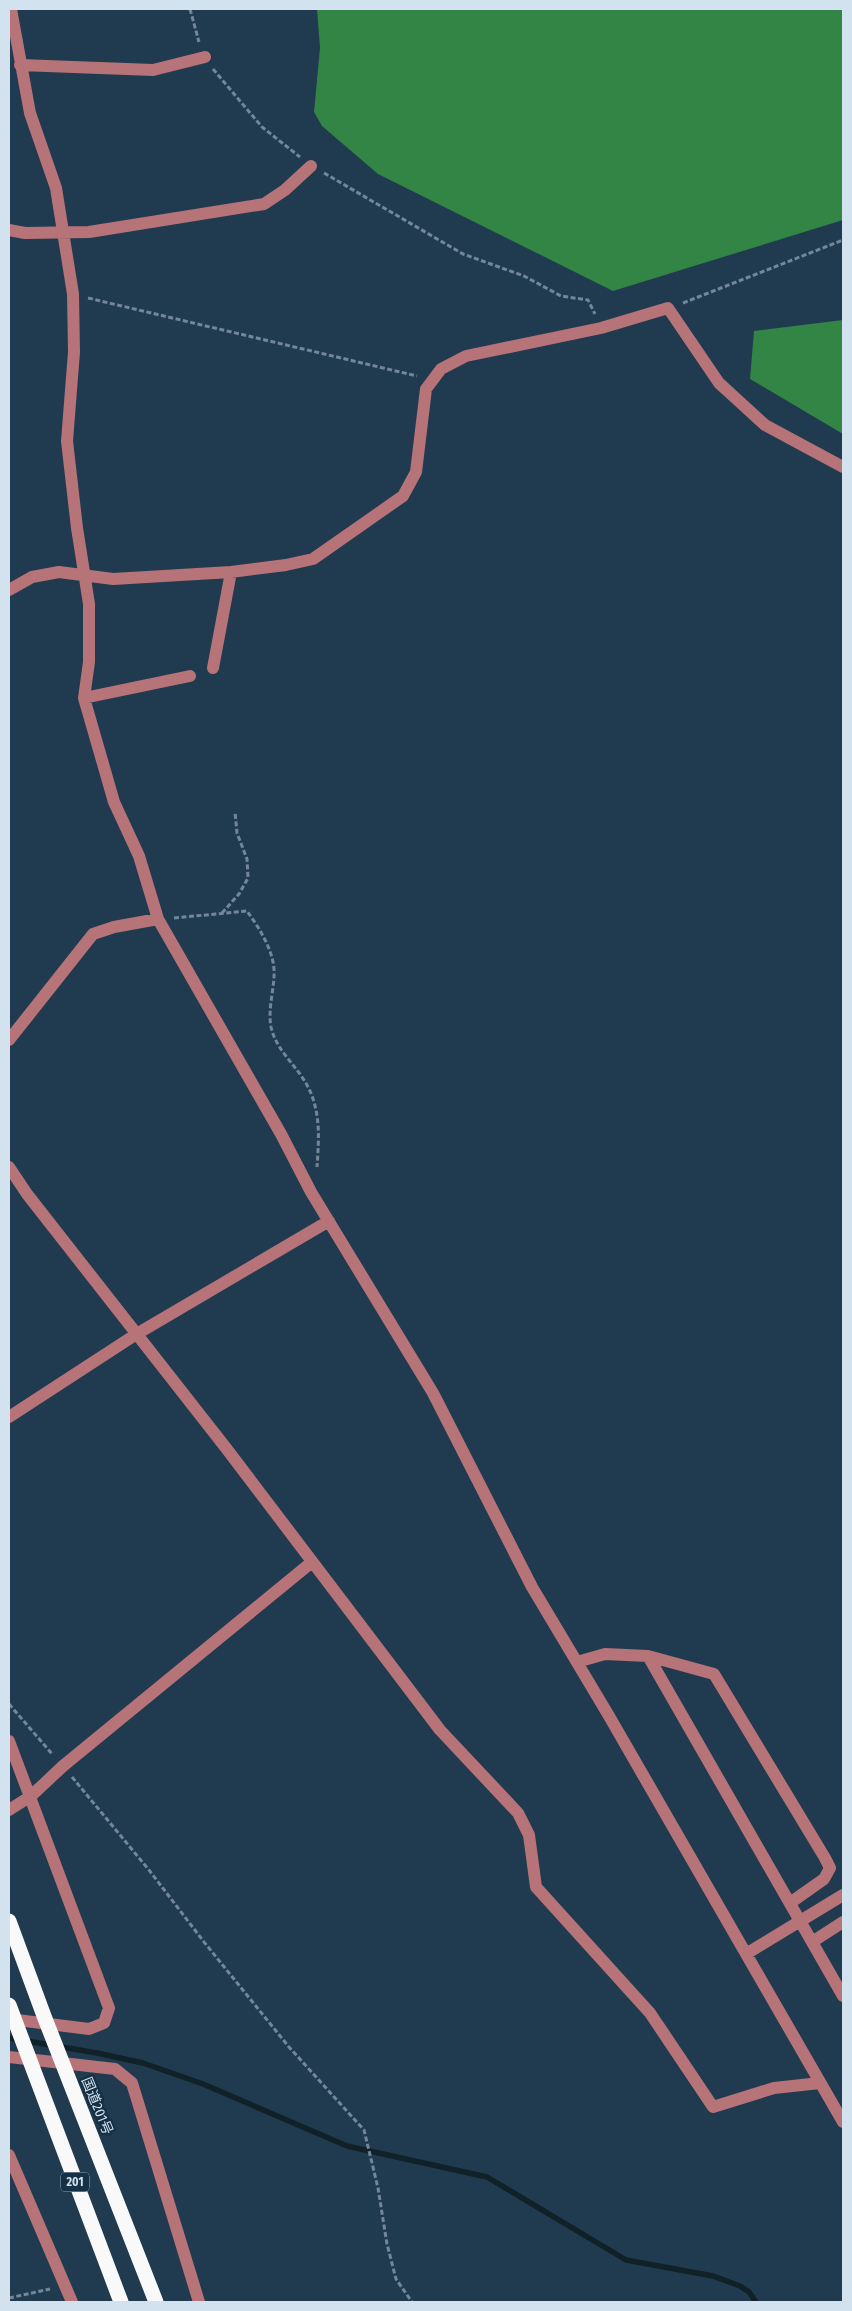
<svg xmlns="http://www.w3.org/2000/svg" width="852" height="2311" font-family="'Fira Sans Condensed','Noto Sans JP',sans-serif">
<style>
.forest{fill:#328544}
.lines{fill:none;stroke-linecap:round;stroke-linejoin:round}
.stream{stroke:#102127;stroke-width:5.5}
.path{stroke:#738799;stroke-width:3;stroke-dasharray:5 2.5;stroke-linecap:butt}
.minor{stroke:#b67378;stroke-width:12}
.highway{stroke:#f9f9f9;stroke-width:15}
.labels{text-anchor:middle;dominant-baseline:central;stroke-width:5;stroke-linejoin:round;paint-order:stroke}
.shield{fill:#163045;stroke:#9aadbc;stroke-width:1}
.shield-label{font-size:12px;font-weight:bold;fill:#d3e2ef}
.street-label{font-size:14px;fill:#d3e2ef;stroke:#163045}
</style>
<rect width="100%" height="100%" fill="#203a50"/>
<path class="forest" d="M 317,9 L 843,9 L 843,220 L 613,291 L 378,174 L 322,126 L 314,112 L 320,48 Z
M 843,320 L 843,434 L 750,379 L 754,331 Z"/>
<g class="lines">
<path class="stream" d="M 9,2038 L 97,2053 L 143,2063 L 203,2084 L 347,2146 L 487,2177 L 626,2260 L 713,2276 L 740,2286 L 749,2292 L 756,2302"/>
<path class="path" d="M 190,9 L 199,42
M 213,69 L 262,127 L 300,157
M 324,173 L 463,254 L 524,276 L 561,296 L 588,300 L 595,314
M 88,298 L 417,376
M 683,303 L 843,240
M 222,913 L 239,894 L 248,878 L 247,859 L 237,833 L 235,812
M 174,918 L 247,911 C 260,929 276,954 274,977 C 273,993 268,1011 271,1027 C 276,1050 296,1065 307,1085 C 321,1111 319,1138 317,1167
M 9,1704 L 53,1755
M 72,1777 L 149,1870 L 204,1942 L 289,2047 L 364,2130 L 378,2188 L 387,2244 L 396,2279 L 412,2302
M 9,2298 L 50,2289"/>
<path class="minor" d="M 11,9 L 30,113 L 56,188 L 73,294 L 74,352 L 67,441 L 77,528 L 89,604 L 89,662 L 84,698 L 114,802 L 139,856 L 158,919 L 281,1134 L 311,1192 L 433,1393 L 532,1587 L 609,1716 L 843,2122
M 20,65 L 153,70 L 205,57
M 9,230 L 25,233 L 89,232 L 264,204 L 285,190 L 311,166
M 9,590 L 32,577 L 59,572 L 113,579 L 231,572 L 286,565 L 313,559 L 403,496 L 416,472 L 426,389 L 441,369 L 466,356 L 601,328 L 668,308 L 719,383 L 765,425 L 843,467
M 213,668 L 231,572
M 84,698 L 190,676
M 9,1040 L 93,934 L 114,927 L 158,919
M 9,1167 L 27,1194 L 226,1448 L 440,1730 L 518,1813 L 529,1835 L 536,1887 L 650,2013 L 713,2107 L 774,2088 L 820,2083
M 9,1417 L 135,1335 L 329,1221
M 577,1662 L 605,1654 L 648,1656
M 9,1741 L 109,2008 L 104,2023 L 89,2029 L 9,2019
M 9,1810 L 31,1796 L 63,1766 L 312,1562
M 790,1903 L 824,1879 L 830,1868 L 825,1858 L 714,1674 L 648,1656 L 843,1996
M 812,1942 L 843,1922
M 746,1954 L 843,1895
M 9,2057 L 115,2069 L 132,2083 L 199,2302
M 9,2155 L 72,2302"/>
<path class="highway" d="M 9,1921 L 44,2016 L 156,2302
M 9,2005 L 121,2302"/>
</g>
<g class="labels">
<rect class="shield" x="61" y="2172.5" width="28" height="19" rx="4"/>
<g class="shield-label">
<text x="75" y="2182">201</text>
</g>
<g class="street-label">
<text transform="translate(97 2106) rotate(68)">国道201号</text>
</g>
</g>
<rect width="852" height="2311" fill="none" stroke="#d3e2ef" stroke-width="20"/>
</svg>
